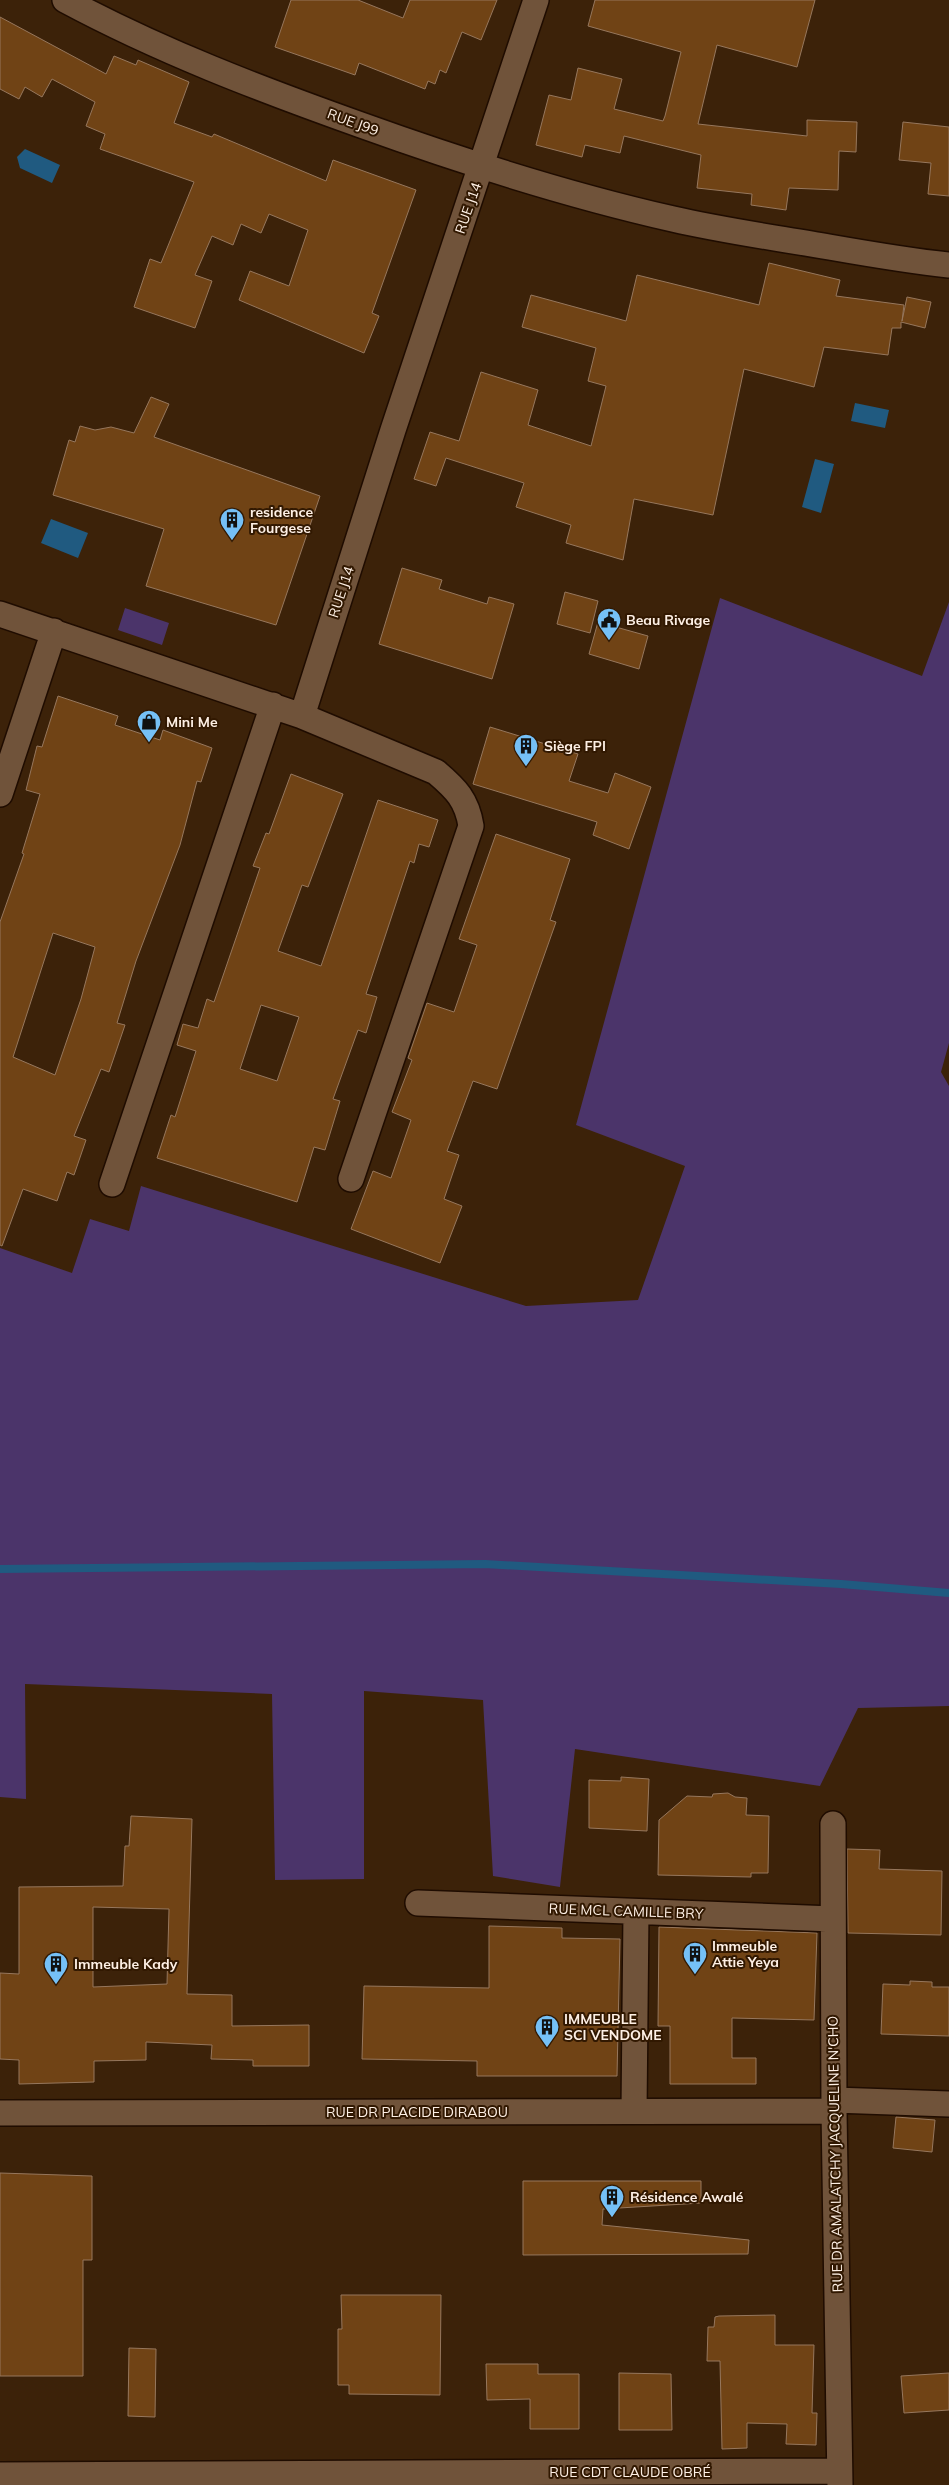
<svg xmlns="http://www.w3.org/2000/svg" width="949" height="2485" font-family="Mulish,sans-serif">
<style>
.green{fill:#4b346a}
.water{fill:#205a80}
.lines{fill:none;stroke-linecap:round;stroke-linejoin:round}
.stream{stroke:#205a80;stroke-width:8}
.building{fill:#704315;stroke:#96775d;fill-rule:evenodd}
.minor-casing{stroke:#1f0c00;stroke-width:28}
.minor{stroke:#70533a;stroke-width:25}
.labels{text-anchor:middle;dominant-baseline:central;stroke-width:4;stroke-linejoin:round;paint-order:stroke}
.street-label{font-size:14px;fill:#fef0e5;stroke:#311801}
.poi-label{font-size:14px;font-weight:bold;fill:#fef0e5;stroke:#311801;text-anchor:start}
</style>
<rect width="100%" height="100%" fill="#3c2209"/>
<path class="green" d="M 720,598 L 922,676 L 949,602 L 949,1043 L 941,1072 L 949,1086 L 949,1706 L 858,1708 L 820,1786 L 575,1749 L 560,1887 L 493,1876 L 483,1700 L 364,1691 L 364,1879 L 275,1880 L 272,1694 L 25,1684 L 26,1799 L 0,1797 L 0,1248 L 72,1273 L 90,1219 L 129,1231 L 141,1186 L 526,1306 L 638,1300 L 685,1166 L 576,1125 Z
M 125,608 L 169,623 L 162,645 L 118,630 Z"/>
<path class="water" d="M 25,149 L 60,165 L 52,183 L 20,168 L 17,157 Z
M 855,403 L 889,410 L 885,428 L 851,421 Z
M 815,459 L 834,464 L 821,513 L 802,507 Z
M 51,519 L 88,533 L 78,558 L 41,543 Z"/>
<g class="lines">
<path class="stream" d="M 0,1569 L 485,1564 L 841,1584 L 949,1593"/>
</g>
<path class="building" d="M 291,0 L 358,0 L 403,18 L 410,0 L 497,0 L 481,40 L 462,32 L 446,73 L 440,70 L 435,84 L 428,81 L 425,89 L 359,63 L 355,75 L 275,47 Z
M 595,0 L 815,0 L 797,67 L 717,45 L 698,124 L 807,136 L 807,120 L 857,122 L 856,152 L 839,151 L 838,190 L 789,188 L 786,210 L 751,205 L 752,194 L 697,188 L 701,155 L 624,136 L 620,153 L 585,145 L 582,157 L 536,145 L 549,95 L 571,100 L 578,68 L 622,79 L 614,109 L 663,121 L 665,116 L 681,52 L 588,26 Z
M 0,17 L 106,74 L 114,56 L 136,65 L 138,60 L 189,82 L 174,123 L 212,137 L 214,134 L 326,181 L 333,160 L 416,190 L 372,313 L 379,316 L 364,353 L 239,300 L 250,271 L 289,286 L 308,230 L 269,214 L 261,233 L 241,224 L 233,245 L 212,236 L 195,275 L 212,281 L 195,328 L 134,307 L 150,259 L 161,263 L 194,182 L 100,149 L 105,134 L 86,126 L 95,102 L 52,79 L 42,97 L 25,87 L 19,99 L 0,89 Z
M 903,122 L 949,127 L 949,196 L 928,194 L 931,163 L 899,160 Z
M 769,263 L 840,280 L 836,296 L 904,305 L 902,321 L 907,297 L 931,302 L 925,328 L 901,322 L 901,328 L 892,328 L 888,355 L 824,347 L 814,387 L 744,369 L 713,515 L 634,499 L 623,560 L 566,543 L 571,525 L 516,507 L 524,483 L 446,458 L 436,486 L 414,479 L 430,432 L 459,441 L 481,372 L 538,390 L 528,425 L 591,446 L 606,386 L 588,381 L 596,348 L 522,327 L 531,295 L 626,321 L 637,275 L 759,305 Z
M 151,397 L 169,404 L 154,437 L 320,496 L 276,625 L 146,586 L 164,529 L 53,495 L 69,440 L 75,442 L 80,426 L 95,430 L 111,427 L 134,433 Z
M 402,568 L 442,580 L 439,589 L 487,604 L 489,597 L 514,604 L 492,679 L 379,644 Z
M 565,592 L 598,601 L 590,633 L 557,624 Z
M 598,622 L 648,636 L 639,669 L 589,654 Z
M 58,696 L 118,716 L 115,725 L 160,740 L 163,730 L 212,748 L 201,782 L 197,781 L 180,845 L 136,961 L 117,1023 L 125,1025 L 109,1072 L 101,1069 L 74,1136 L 86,1140 L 74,1175 L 67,1172 L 57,1201 L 23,1189 L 2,1246 L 0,1245 L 0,922 L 24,854 L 22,853 L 40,794 L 26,790 L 37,746 L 42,747 ZM 53,933 L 95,947 L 81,999 L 55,1075 L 13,1057 Z
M 490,727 L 578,754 L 569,781 L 608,793 L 615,773 L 651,787 L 629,849 L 593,835 L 597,822 L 473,784 Z
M 291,774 L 343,794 L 308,887 L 302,885 L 278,951 L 321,966 L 378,800 L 438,820 L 429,847 L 419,844 L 414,863 L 410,861 L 366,994 L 377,997 L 366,1033 L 358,1030 L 333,1099 L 340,1101 L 325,1150 L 314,1147 L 297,1202 L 157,1158 L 171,1115 L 175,1117 L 196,1051 L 177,1045 L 183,1024 L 198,1028 L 207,999 L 214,1002 L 260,868 L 253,866 L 266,833 L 269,834 ZM 261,1005 L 299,1017 L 277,1081 L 240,1069 Z
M 496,834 L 570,859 L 550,920 L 556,922 L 497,1089 L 473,1081 L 447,1151 L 459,1155 L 444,1199 L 462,1206 L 440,1263 L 351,1229 L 373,1171 L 391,1178 L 411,1120 L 392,1112 L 412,1060 L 408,1058 L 427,1003 L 454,1012 L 477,945 L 459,939 Z
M 621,1777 L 649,1779 L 647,1831 L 589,1828 L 589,1780 L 621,1781 Z
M 728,1793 L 735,1797 L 747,1798 L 746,1815 L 769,1816 L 768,1873 L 751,1873 L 751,1877 L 658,1875 L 659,1820 L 687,1796 L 712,1797 L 713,1794 Z
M 131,1816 L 192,1819 L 187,1994 L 232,1995 L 232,2026 L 309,2025 L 309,2066 L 253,2066 L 253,2060 L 211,2059 L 212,2045 L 146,2042 L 146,2060 L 94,2061 L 94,2082 L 19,2084 L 19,2060 L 0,2059 L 0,1973 L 19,1974 L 19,1887 L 123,1886 L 125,1846 L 129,1846 ZM 93,1907 L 169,1909 L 167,1984 L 93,1987 Z
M 847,1849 L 880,1850 L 879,1869 L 942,1871 L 941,1935 L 848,1933 Z
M 489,1926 L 562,1928 L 562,1938 L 620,1939 L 617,2076 L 477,2076 L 477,2061 L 362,2059 L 364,1986 L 489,1988 Z
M 659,1927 L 817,1933 L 814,2020 L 732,2018 L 732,2058 L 756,2058 L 756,2084 L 670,2084 L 670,2026 L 658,2026 Z
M 910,1981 L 932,1982 L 932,1987 L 949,1987 L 949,2036 L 881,2034 L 883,1984 L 910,1985 Z
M 896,2117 L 935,2120 L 932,2152 L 893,2148 Z
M 0,2173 L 92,2176 L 92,2260 L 83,2260 L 83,2376 L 0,2376 Z
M 523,2181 L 701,2181 L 701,2203 L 603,2209 L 602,2225 L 749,2240 L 748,2254 L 523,2255 Z
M 341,2295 L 441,2295 L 440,2395 L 349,2394 L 349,2385 L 338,2385 L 338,2329 L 342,2329 Z
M 775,2315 L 775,2345 L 814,2345 L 812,2413 L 817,2413 L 816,2445 L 786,2444 L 787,2424 L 747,2423 L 747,2448 L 722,2449 L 720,2361 L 707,2361 L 708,2327 L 714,2327 L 715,2317 L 719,2316 Z
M 129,2348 L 156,2349 L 155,2417 L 128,2416 Z
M 486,2364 L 538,2364 L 538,2374 L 579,2374 L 579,2429 L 530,2429 L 530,2399 L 487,2400 Z
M 619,2373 L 671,2374 L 672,2430 L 619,2430 Z
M 949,2373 L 949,2410 L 904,2413 L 901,2376 Z"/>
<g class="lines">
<defs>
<path id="minor" d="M 65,0 C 160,51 260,89 361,125 C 464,162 567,195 673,219 C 725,231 777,238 829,247 C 869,254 909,261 949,265
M 0,614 L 302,716 L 393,430 L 536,0
M 302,716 L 436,772 C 456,789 467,800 471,826 L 351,1179
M 0,794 L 54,631
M 112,1184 L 273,705
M 833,1824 L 834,2111 L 840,2485
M 418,1903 L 833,1919
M 834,2100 L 949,2104
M 634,2111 L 636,1912
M 0,2113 L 834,2111
M 0,2475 L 839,2471"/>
</defs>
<use href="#minor" class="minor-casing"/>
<use href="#minor" class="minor"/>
</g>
<defs>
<symbol id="building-pin" viewBox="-11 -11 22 30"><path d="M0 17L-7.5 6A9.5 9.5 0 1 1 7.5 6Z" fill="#75c0f6" stroke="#311801"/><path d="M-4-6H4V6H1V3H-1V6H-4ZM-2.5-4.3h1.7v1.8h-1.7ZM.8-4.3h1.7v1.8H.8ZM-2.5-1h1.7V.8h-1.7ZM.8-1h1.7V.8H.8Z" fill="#111"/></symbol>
<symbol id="civic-pin" viewBox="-11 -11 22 30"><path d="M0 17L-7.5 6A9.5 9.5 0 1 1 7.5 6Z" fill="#75c0f6" stroke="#311801"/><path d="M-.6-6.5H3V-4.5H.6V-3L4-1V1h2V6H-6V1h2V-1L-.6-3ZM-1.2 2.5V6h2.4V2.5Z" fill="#111"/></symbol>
<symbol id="shop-pin" viewBox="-11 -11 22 30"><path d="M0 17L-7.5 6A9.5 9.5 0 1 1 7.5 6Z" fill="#75c0f6" stroke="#311801"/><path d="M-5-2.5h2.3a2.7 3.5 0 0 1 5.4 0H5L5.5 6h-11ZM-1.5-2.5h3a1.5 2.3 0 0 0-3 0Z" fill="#111"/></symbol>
</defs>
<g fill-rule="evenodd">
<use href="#building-pin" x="218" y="506" width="28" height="38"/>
<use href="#civic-pin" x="595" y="606" width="28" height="38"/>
<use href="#shop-pin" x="135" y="708" width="28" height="38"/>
<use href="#building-pin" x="512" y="732" width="28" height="38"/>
<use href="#building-pin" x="681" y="1940" width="28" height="38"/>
<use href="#building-pin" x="42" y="1950" width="28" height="38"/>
<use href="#building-pin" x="533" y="2013" width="28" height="38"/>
<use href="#building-pin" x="598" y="2183" width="28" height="38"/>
</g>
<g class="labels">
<g class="street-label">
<text transform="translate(353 122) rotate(20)">RUE J99</text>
<text transform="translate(468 208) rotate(-71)">RUE J14</text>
<text transform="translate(341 592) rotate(-72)">RUE J14</text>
<text transform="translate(626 1911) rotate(2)">RUE MCL CAMILLE BRY</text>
<text x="417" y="2112">RUE DR PLACIDE DIRABOU</text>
<text transform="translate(835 2154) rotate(-91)">RUE DR AMALATCHY JACQUELINE N'CHO</text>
<text x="630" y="2472">RUE CDT CLAUDE OBRÉ</text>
</g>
<g class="poi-label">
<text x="250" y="512">residence<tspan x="250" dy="16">Fourgese</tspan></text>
<text x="626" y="620">Beau Rivage</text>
<text x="166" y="722">Mini Me</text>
<text x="544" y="746">Siège FPI</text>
<text x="712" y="1946">Immeuble<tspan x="712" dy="16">Attie Yeya</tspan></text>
<text x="74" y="1964">Immeuble Kady</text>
<text x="564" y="2019">IMMEUBLE<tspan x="564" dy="16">SCI VENDOME</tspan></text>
<text x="630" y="2197">Résidence Awalé</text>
</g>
</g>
</svg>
